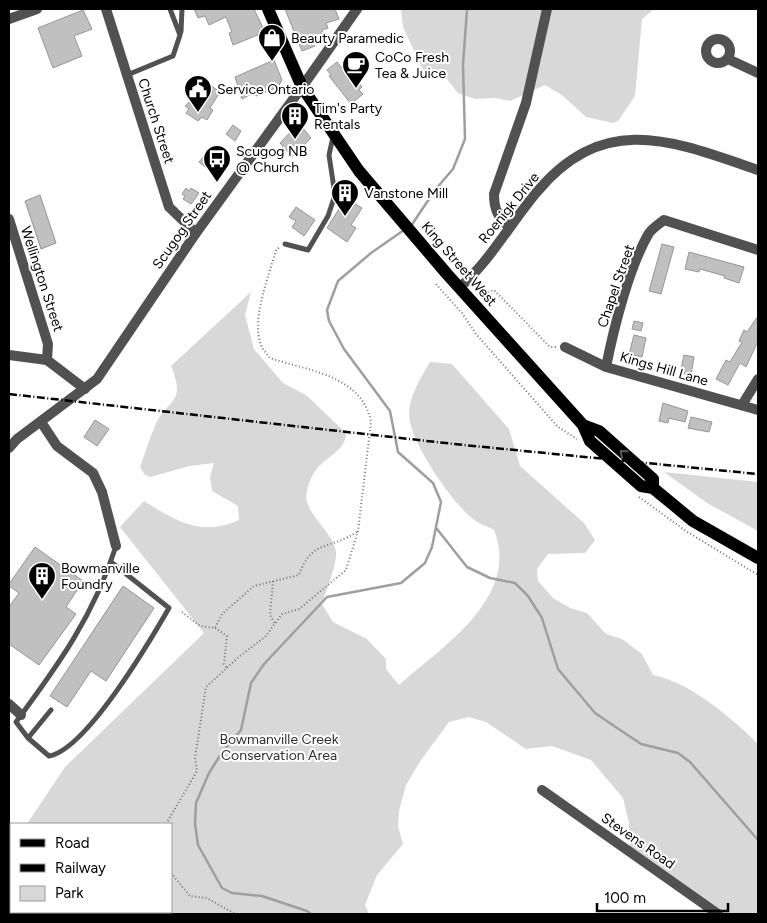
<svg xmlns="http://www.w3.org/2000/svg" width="767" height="923" font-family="Figtree,sans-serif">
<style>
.green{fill:#d8d8d8}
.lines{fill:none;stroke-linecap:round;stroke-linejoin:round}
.stream{stroke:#9f9f9f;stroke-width:2.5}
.building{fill:#c0c0c0;stroke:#959595}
.path{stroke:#737373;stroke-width:2;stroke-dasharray:1 2.5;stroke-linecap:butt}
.service{stroke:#515151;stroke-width:5}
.minor{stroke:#515151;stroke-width:10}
.tertiary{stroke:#515151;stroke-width:10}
.primary{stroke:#000;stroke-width:12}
.rail{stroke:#000;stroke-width:2.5;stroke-dasharray:8 2.5 1 2.5;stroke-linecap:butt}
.oneway{stroke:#595959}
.labels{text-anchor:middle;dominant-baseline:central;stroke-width:4;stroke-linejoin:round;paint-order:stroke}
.poi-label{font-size:14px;fill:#000;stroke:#fff;text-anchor:start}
.street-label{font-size:14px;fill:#000;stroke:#fff}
.park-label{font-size:14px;fill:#2f2f2f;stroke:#fff}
</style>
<rect width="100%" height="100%" fill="#fff"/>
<path class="green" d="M 401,9 L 654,9 L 642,19 L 635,96 L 618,121 L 613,123 L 586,117 L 562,95 L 545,85 L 510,101 L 496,98 L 475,99 L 458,93 L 442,73 L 423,70 L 403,27 Z
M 251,292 L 245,315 L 254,349 L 283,383 L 306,395 L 346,433 C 346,451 325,457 316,470 C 312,475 308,485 307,491 C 301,512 333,530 336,552 C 337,564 326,591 322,604 L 333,622 L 367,639 L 386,659 L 386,669 L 399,685 C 442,647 521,597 494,530 C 487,526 479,524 473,519 C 452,503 410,442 409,415 C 409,395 421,378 430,362 L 452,364 L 509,429 L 520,466 L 584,523 L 595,540 L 585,553 L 548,554 L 537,569 L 538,581 L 553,598 L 570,608 L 587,613 L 606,634 L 622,639 L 642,654 L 653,675 C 691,683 731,717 758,744 L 758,914 L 722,914 L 630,851 L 629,823 L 623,798 L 591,760 L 552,746 L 526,749 L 486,722 L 469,717 L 449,722 L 421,760 L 406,785 L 399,811 L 398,826 L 403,844 L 377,875 L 365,905 L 369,914 L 51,914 L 49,912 L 171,912 L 171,824 L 27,824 L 65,767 L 204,633 L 120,527 L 144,501 C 176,521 201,537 239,520 L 238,506 L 212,491 L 210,477 L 214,463 L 190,466 L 150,477 L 145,475 L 140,467 C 145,454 149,439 155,426 C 167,398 187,405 171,366 Z
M 664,472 L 758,482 L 758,531 L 707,503 Z"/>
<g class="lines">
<path class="stream" d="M 411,226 L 435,190 L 453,169 L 465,139 L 463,65 L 467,9
M 437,529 L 467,567 L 490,578 L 515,583 L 528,596 L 542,618 L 558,669 L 595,713 L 641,744 L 678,753 L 690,762 L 758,840
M 311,914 L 307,911 L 262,896 L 232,893 L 222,888 L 198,845 L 195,824 L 196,803 L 209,773 L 221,754 L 241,730 L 251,683 L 264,664 L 327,597 L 401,583 L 425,563 L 432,547 L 441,502 L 433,483 L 398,452 L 390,411 L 344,349 L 329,321 L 327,310 L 338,281 L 371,253 L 404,230"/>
</g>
<path class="building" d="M 194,9 L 254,9 L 265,32 L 233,45 L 229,33 L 232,32 L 226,17 L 209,25 L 205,16 L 198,18 Z
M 285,9 L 335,9 L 339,19 L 326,23 L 328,28 L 322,30 L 323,34 L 312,39 L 315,46 L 302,51 Z
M 83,10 L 92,29 L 74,36 L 82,56 L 53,68 L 38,28 Z
M 274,60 L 282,80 L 278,87 L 256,96 L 255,92 L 242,99 L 235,77 Z
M 337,62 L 349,76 L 351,73 L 362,87 L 359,90 L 363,94 L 351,104 L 329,76 L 331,75 L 327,70 Z
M 210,85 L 220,92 L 210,108 L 213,110 L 207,120 L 202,117 L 198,121 L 186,113 L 189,109 L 185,106 L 195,97 L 200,101 Z
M 299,123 L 311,138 L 292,157 L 280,143 Z
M 233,125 L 241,131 L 235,141 L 226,134 Z
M 208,151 L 223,162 L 214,174 L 199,162 Z
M 186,188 L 189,191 L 191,188 L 199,193 L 191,204 L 183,199 L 185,196 L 182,194 Z
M 40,195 L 56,243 L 41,249 L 25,201 Z
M 346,198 L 362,208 L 351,225 L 356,228 L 347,242 L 327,228 Z
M 296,207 L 315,220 L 304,236 L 292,227 L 296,221 L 289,217 Z
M 662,244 L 674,247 L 661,294 L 649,291 Z
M 689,252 L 744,267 L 739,283 L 724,278 L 725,276 L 700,269 L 699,272 L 685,269 Z
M 758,316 L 758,341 L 746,367 L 740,363 L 728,385 L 716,379 L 726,360 L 730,362 L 742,342 L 739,341 L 744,330 L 747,332 Z
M 634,321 L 643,323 L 641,331 L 632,329 Z
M 634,335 L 646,338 L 642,357 L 629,354 Z
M 684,355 L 694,357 L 691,375 L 680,373 Z
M 663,403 L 688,411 L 685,422 L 669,418 L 668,423 L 659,421 Z
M 691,417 L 712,422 L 709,432 L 688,428 Z
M 95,420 L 109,429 L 97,446 L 84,437 Z
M 35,547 L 83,581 L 66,607 L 76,614 L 39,665 L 9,644 L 9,607 L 19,593 L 9,586 L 9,584 Z
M 123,586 L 154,608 L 106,681 L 91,671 L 67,707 L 50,696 Z"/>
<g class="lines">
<path class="path" d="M 436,284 L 462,313 L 476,334 L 558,427 L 577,439
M 488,292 L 494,290 L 550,347 L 558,347
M 639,497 L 686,531 L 758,575
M 273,581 L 270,615 L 275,624
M 182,612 L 200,626 L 215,628 L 222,614 L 254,586 L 299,575 C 312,538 330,551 358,531
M 215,628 L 227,636 L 224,664 L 227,668
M 166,824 L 197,771 L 195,758 L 206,687 L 240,656 L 266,636 L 282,614 L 299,609 L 346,570 L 358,531 L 371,422 C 362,375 308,371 270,358 C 267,354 263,350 261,345 C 251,319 269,276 276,250 L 280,247
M 171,873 L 190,896 L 207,898 L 235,914"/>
<path class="service" d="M 181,32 L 182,9
M 127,75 L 173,56 L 180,35 L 170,9
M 285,244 L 308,250 L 328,216 L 335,195 L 329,155 L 333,137
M 111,562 L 169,608 C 150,641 86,750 49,756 L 28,738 L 16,722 C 59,664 94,615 116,546
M 28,738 L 51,710"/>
<path class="minor" d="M 106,9 L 169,207 L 196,233
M 9,19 L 37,9
M706 51a12 12 0 1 1 24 0a12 12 0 1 1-24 0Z
M 728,59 L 758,73
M 302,87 L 357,9
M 9,219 L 48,344 L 47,360 L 85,389
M 509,227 C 498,217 494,210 494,194 L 526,103 L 547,9
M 459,288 C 490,261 510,224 536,193 C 604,111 673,141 758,170
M 565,347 L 606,367 L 758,410
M 606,367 C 614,327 629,267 649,233 C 653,228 659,224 664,220 L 758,250
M 742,405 L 758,379
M 41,422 L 57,446 L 93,473 L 102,492 L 116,546
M 9,704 L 21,715
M 542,790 L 718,914
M 9,873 L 11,875
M 43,912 L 43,914"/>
<path class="tertiary" d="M 9,355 L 47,360
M 9,448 L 17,439 L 97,379 L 196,233 L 302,87"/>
<path class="primary" d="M 268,9 L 302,87 L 359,171 L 447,274 L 583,425 L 590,441 L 641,486 L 653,488 L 693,521 L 758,558
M 583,425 L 599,431 L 653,479 L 653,488"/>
<path class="rail" d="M 9,394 L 454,444 L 758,474"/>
</g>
<defs><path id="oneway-chevron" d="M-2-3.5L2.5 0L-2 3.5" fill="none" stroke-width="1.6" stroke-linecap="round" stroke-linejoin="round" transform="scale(1.25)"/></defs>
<use class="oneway" href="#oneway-chevron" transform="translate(623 453) rotate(-139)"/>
<defs>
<symbol id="shop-pin" viewBox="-11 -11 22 30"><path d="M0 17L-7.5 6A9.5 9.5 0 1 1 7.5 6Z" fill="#000" stroke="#fff"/><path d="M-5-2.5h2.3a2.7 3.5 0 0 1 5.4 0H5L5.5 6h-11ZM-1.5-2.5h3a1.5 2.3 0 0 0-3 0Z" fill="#fff"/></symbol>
<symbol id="cafe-pin" viewBox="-11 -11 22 30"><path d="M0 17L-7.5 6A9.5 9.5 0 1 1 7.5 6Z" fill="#000" stroke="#fff"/><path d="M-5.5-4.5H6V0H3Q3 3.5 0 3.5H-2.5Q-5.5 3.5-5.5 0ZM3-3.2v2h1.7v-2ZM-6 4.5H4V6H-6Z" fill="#fff"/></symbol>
<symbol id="civic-pin" viewBox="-11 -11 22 30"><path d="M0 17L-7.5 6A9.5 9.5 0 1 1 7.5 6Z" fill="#000" stroke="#fff"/><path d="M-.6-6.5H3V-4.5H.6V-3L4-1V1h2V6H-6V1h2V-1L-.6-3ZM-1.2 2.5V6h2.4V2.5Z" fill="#fff"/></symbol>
<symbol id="building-pin" viewBox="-11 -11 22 30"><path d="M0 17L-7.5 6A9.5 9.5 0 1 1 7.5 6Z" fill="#000" stroke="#fff"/><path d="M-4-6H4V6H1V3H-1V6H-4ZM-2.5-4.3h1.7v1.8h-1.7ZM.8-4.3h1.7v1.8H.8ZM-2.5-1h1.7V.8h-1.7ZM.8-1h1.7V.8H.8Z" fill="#fff"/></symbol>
<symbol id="bus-pin" viewBox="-11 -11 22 30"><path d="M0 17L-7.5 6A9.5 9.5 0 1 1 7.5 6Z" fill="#000" stroke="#fff"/><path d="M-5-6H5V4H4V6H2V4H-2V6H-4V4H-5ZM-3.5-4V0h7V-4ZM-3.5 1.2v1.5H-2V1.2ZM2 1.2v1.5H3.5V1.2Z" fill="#fff"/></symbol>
</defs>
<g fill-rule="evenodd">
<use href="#shop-pin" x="256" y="22" width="32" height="43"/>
<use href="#cafe-pin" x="340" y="49" width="32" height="43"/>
<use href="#civic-pin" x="182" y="73" width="32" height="43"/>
<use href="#building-pin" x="279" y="100" width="32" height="43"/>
<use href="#bus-pin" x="201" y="143" width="32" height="43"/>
<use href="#building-pin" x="329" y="177" width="32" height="43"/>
<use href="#building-pin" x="26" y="560" width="32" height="43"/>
</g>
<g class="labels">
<g class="poi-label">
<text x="291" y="38">Beauty Paramedic</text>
<text x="375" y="57">CoCo Fresh<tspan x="375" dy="16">Tea &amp; Juice</tspan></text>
<text x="217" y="89">Service Ontario</text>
<text x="314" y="108">Tim's Party<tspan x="314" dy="16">Rentals</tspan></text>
<text x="236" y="151">Scugog NB<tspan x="236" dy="16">@ Church</tspan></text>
<text x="364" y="193">Vanstone Mill</text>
<text x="61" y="568">Bowmanville<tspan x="61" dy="16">Foundry</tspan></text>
</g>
<g class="street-label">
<text transform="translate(156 121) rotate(72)">Church Street</text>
<text transform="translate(509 208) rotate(-51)">Roenigk Drive</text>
<text transform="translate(182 230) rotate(-55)">Scugog Street</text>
<text transform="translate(459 264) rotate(49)">King Street West</text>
<text transform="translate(42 279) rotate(72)">Wellington Street</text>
<text transform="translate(616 286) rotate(-71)">Chapel Street</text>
<text transform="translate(664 369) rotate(16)">Kings Hill Lane</text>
<text transform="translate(638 841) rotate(35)">Stevens Road</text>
</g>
<g class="park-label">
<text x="279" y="739">Bowmanville Creek<tspan x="279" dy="16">Conservation Area</tspan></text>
</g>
</g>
<rect width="767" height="923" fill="none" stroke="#000000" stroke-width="20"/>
<rect x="10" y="823" width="162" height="90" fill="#ffffff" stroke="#999999"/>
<rect x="20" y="839" width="25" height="8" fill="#000000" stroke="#999999"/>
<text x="55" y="848" font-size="15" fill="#000000">Road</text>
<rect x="20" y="864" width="25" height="8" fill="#000000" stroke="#999999"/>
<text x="55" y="873" font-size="15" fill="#000000">Railway</text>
<rect x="20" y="886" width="25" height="15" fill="#d8d8d8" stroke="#999999"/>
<text x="55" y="898" font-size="15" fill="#000000">Park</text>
<path d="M597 903v8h131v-8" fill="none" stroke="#000000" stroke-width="2.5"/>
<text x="604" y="903" font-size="15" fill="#000000" stroke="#ffffff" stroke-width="4" paint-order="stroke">100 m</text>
</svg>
